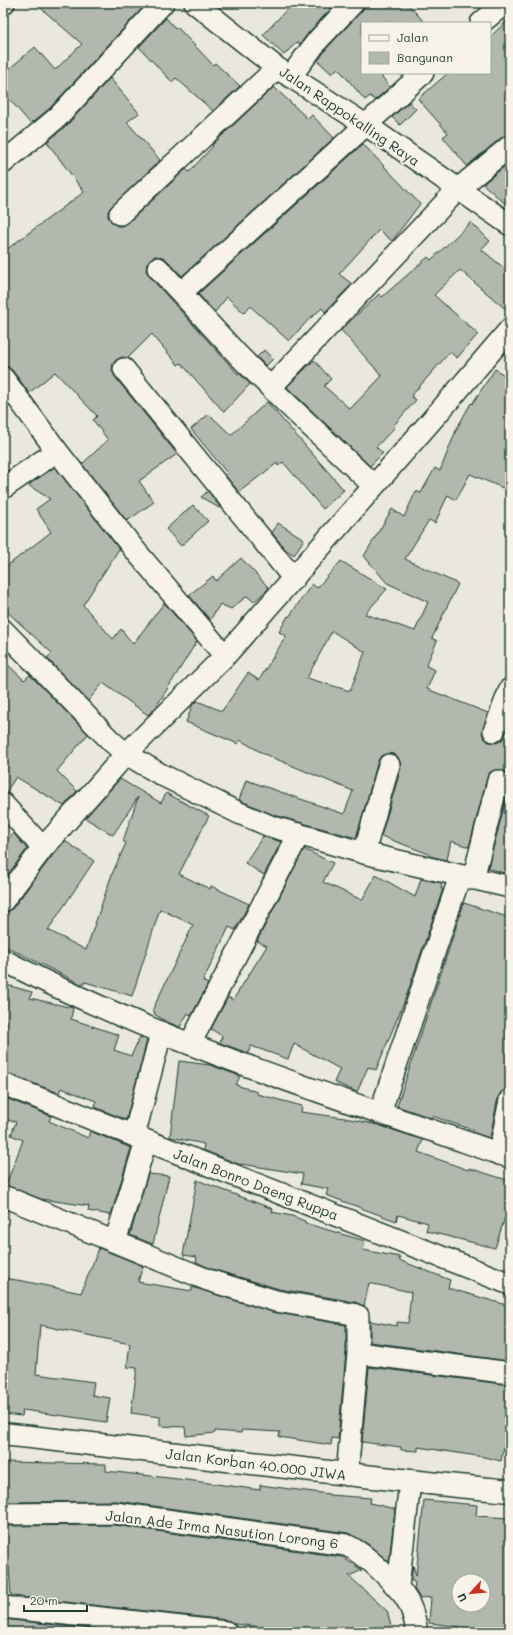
<svg xmlns="http://www.w3.org/2000/svg" width="513" height="1635" font-family="Mali,sans-serif">
<style>
.building{fill:#b2b8ae;stroke:#1f3d34;fill-rule:evenodd}
.lines{fill:none;stroke-linecap:round;stroke-linejoin:round}
.minor-casing{stroke:#1f3d34;stroke-width:24}
.tertiary-casing{stroke:#1f3d34;stroke-width:25}
.minor{stroke:#f7f3e8;stroke-width:21}
.tertiary{stroke:#f7f3e8;stroke-width:22}
.labels{text-anchor:middle;dominant-baseline:central;stroke-width:4;stroke-linejoin:round;paint-order:stroke}
.street-label{font-size:14px;fill:#1f3d34;stroke:#f7f3e8}
</style>
<rect width="100%" height="100%" fill="#eae8dd"/>
<filter id="ink" filterUnits="userSpaceOnUse"><feTurbulence type="fractalNoise" baseFrequency=".025" numOctaves="2"/><feDisplacementMap in="SourceGraphic" scale="8" xChannelSelector="R" yChannelSelector="G"/><feConvolveMatrix kernelMatrix="1 2 1 2 8 2 1 2 1" color-interpolation-filters="sRGB"/></filter>
<g filter="url(#ink)">
<path class="building" d="M 35,3 L 147,3 L 50,108 L 33,122 L 32,121 L 30,123 L 3,92 L 3,74 L 35,47 L 55,70 L 82,44 Z
M 293,3 L 336,3 L 309,32 L 300,44 L 297,42 L 284,55 L 263,35 Z
M 365,3 L 407,3 L 425,23 L 362,23 L 362,73 L 379,73 L 390,87 L 375,100 L 370,96 L 365,100 L 338,68 L 332,74 L 318,61 L 327,48 L 362,11 Z
M 166,18 L 176,29 L 177,27 L 213,65 L 215,63 L 240,86 L 213,111 L 176,78 L 172,82 L 139,47 Z
M 510,18 L 510,134 L 502,137 L 467,166 L 443,137 L 448,133 L 418,99 L 448,73 L 490,73 L 490,37 Z
M 110,78 L 139,113 L 127,122 L 160,160 L 112,206 L 108,211 L 108,217 L 112,222 L 117,226 L 123,226 L 128,223 L 186,169 L 189,172 L 213,146 L 212,145 L 274,87 L 308,119 L 312,115 L 334,138 L 182,276 L 167,260 L 162,257 L 155,256 L 150,259 L 147,264 L 146,270 L 149,276 L 238,374 L 239,373 L 250,384 L 224,412 L 181,363 L 178,365 L 152,334 L 128,358 L 122,357 L 116,360 L 113,364 L 112,370 L 115,377 L 177,454 L 139,481 L 154,502 L 127,521 L 82,464 L 108,440 L 93,420 L 97,416 L 55,372 L 29,393 L 13,371 L 3,362 L 3,252 L 84,192 L 47,142 L 67,125 Z
M 409,102 L 416,109 L 400,125 L 392,117 Z
M 363,144 L 420,204 L 392,241 L 379,230 L 339,274 L 352,284 L 325,312 L 322,308 L 312,317 L 311,317 L 289,341 L 250,306 L 244,313 L 227,297 L 215,312 L 198,294 Z
M 510,162 L 510,208 L 483,184 Z
M 471,222 L 490,241 L 481,249 L 510,273 L 510,313 L 460,270 L 434,295 L 478,334 L 457,358 L 450,352 L 411,396 L 416,400 L 394,425 L 395,427 L 376,447 L 383,453 L 370,466 L 287,387 L 314,360 L 331,379 L 324,386 L 350,409 L 382,376 L 341,330 L 379,294 L 382,297 L 428,257 L 431,260 Z
M 264,350 L 273,359 L 266,366 L 257,357 Z
M 495,369 L 510,379 L 510,491 L 470,474 L 456,500 L 448,495 L 435,523 L 429,520 L 405,559 L 458,584 L 432,638 L 437,641 L 426,666 L 435,670 L 427,689 L 488,713 L 482,733 L 484,738 L 489,742 L 496,743 L 502,740 L 510,723 L 510,875 L 488,868 L 510,784 L 509,777 L 506,772 L 501,770 L 494,770 L 489,773 L 487,778 L 469,847 L 451,841 L 447,860 L 429,856 L 429,854 L 381,836 L 401,768 L 400,762 L 398,757 L 393,754 L 386,754 L 381,756 L 378,761 L 356,838 L 274,815 L 239,800 L 246,780 L 344,814 L 353,791 L 264,754 L 240,740 L 238,744 L 186,722 L 193,704 L 197,701 L 222,711 L 248,673 L 259,680 L 286,636 L 279,632 L 288,616 L 289,617 L 312,584 L 317,588 L 341,561 L 387,589 L 365,614 L 415,631 L 428,602 L 387,583 L 364,556 L 392,509 L 404,517 L 416,491 L 421,493 L 435,468 L 440,471 L 457,428 L 471,403 L 472,404 ZM 332,631 L 365,652 L 350,691 L 307,678 Z
M 267,402 L 344,490 L 323,509 L 283,462 L 278,466 L 277,463 L 239,492 L 225,475 L 227,473 L 191,429 L 209,414 L 231,435 Z
M 55,467 L 119,549 L 83,605 L 113,639 L 121,629 L 133,644 L 164,603 L 197,641 L 156,707 L 148,715 L 103,683 L 88,701 L 47,658 L 52,653 L 3,608 L 3,569 L 51,532 L 36,509 L 50,499 L 28,485 Z
M 208,491 L 220,507 L 219,508 L 201,497 Z
M 193,505 L 208,521 L 181,546 L 166,529 Z
M 278,523 L 304,539 L 294,555 L 286,550 L 272,533 Z
M 241,558 L 269,588 L 254,602 L 247,596 L 231,609 L 220,604 L 210,620 L 189,595 L 213,576 L 216,581 Z
M 3,660 L 24,680 L 30,675 L 88,734 L 57,771 L 77,791 L 64,806 L 16,777 L 6,792 L 3,792 Z
M 120,779 L 161,803 L 166,793 L 209,816 L 179,874 L 210,889 L 211,886 L 249,904 L 235,930 L 229,927 L 203,981 L 208,984 L 191,1016 L 188,1013 L 180,1027 L 167,1022 L 154,1014 L 155,1012 L 152,1011 L 193,925 L 160,909 L 132,996 L 85,982 L 83,985 L 3,945 L 3,913 L 8,912 L 13,908 L 52,856 L 65,841 L 94,861 L 48,930 L 86,950 L 112,874 L 126,843 L 123,841 L 138,797 L 113,835 L 85,818 Z
M 13,833 L 27,849 L 3,881 L 3,845 Z
M 263,836 L 281,842 L 264,875 L 245,863 Z
M 304,849 L 333,863 L 323,882 L 362,900 L 376,875 L 415,897 L 421,879 L 442,883 L 441,889 L 443,889 L 405,1000 L 376,1070 L 368,1067 L 357,1092 L 334,1082 L 340,1069 L 294,1044 L 288,1059 L 251,1046 L 248,1053 L 220,1043 L 222,1036 L 211,1029 L 228,997 L 233,1000 L 267,946 L 257,941 Z
M 464,903 L 510,918 L 510,1088 L 501,1092 L 498,1097 L 490,1138 L 472,1132 L 473,1130 L 432,1116 L 431,1118 L 397,1106 Z
M 3,984 L 32,992 L 30,998 L 73,1008 L 71,1019 L 119,1035 L 114,1050 L 131,1056 L 140,1037 L 147,1040 L 126,1120 L 95,1107 L 96,1101 L 61,1088 L 59,1093 L 3,1072 Z
M 179,1061 L 210,1065 L 240,1076 L 236,1085 L 257,1092 L 257,1094 L 302,1106 L 301,1112 L 345,1118 L 378,1125 L 423,1140 L 418,1152 L 468,1170 L 469,1168 L 510,1181 L 510,1202 L 495,1248 L 426,1231 L 428,1223 L 398,1215 L 396,1221 L 326,1195 L 328,1189 L 301,1184 L 303,1174 L 241,1164 L 241,1165 L 203,1150 L 204,1144 L 170,1137 Z
M 3,1097 L 51,1116 L 49,1121 L 88,1138 L 90,1131 L 131,1148 L 111,1215 L 88,1211 L 89,1206 L 41,1199 L 6,1185 L 23,1140 L 11,1135 L 16,1122 L 3,1119 Z
M 148,1174 L 169,1176 L 153,1244 L 130,1235 Z
M 197,1180 L 273,1209 L 272,1212 L 292,1216 L 305,1221 L 305,1223 L 365,1241 L 363,1250 L 400,1257 L 399,1260 L 450,1280 L 448,1288 L 510,1306 L 509,1361 L 370,1342 L 370,1321 L 397,1326 L 397,1322 L 408,1323 L 411,1292 L 369,1283 L 364,1306 L 355,1302 L 279,1289 L 212,1269 L 196,1262 L 197,1257 L 183,1255 Z
M 99,1248 L 143,1266 L 138,1282 L 192,1291 L 192,1287 L 272,1312 L 346,1325 L 346,1352 L 338,1439 L 332,1438 L 331,1445 L 279,1437 L 280,1432 L 242,1430 L 241,1433 L 215,1431 L 215,1433 L 186,1436 L 185,1427 L 160,1426 L 160,1417 L 131,1413 L 137,1368 L 127,1367 L 130,1344 L 40,1325 L 36,1374 L 94,1382 L 92,1395 L 110,1398 L 106,1422 L 23,1410 L 22,1416 L 3,1414 L 3,1278 L 23,1281 L 81,1293 Z
M 369,1367 L 510,1385 L 510,1425 L 508,1425 L 501,1461 L 484,1457 L 418,1447 L 418,1451 L 401,1450 L 401,1447 L 362,1442 Z
M 3,1462 L 106,1464 L 106,1471 L 187,1480 L 260,1490 L 260,1485 L 329,1494 L 329,1495 L 371,1498 L 370,1503 L 395,1509 L 389,1562 L 368,1544 L 348,1533 L 117,1501 L 3,1502 Z
M 424,1500 L 477,1505 L 476,1516 L 510,1518 L 510,1632 L 486,1632 L 470,1630 L 470,1628 L 429,1623 L 431,1597 L 420,1598 L 414,1589 L 415,1583 L 411,1580 L 413,1565 L 416,1576 ZM 459,1581 L 483,1581 L 483,1605 L 459,1605 Z
M 114,1525 L 342,1557 L 362,1570 L 349,1576 L 387,1611 L 393,1632 L 325,1632 L 298,1627 L 297,1631 L 235,1624 L 227,1620 L 11,1596 L 9,1566 L 3,1566 L 3,1526 Z
M 3,1619 L 118,1632 L 3,1632 Z"/>
<g class="lines">
<defs>
<path id="minor" d="M 195,3 L 277,68 L 366,125 L 510,225
M 3,4 L 4,3
M 481,23 L 505,3
M 291,76 L 318,40 L 353,3
M 3,163 L 58,117 L 163,3
M 120,214 L 277,68
M 158,268 L 238,355 L 284,401 L 374,486
M 181,293 L 423,73
M 124,369 L 294,579
M 3,378 L 57,451 L 134,549 L 225,656
M 271,387 L 458,189 L 510,146
M 3,488 L 57,451
M 3,630 L 111,741 L 126,754 L 162,775 L 239,813 L 270,826 L 364,853 L 510,887
M 494,731 L 510,689
M 3,804 L 43,848
M 364,853 L 389,765
M 473,879 L 498,781
M 3,901 L 43,848 L 126,754 L 225,656 L 452,397 L 510,329
M 3,960 C 137,1030 281,1079 424,1128 C 453,1137 481,1148 510,1157
M 190,1044 L 299,834
M 3,1084 L 510,1284
M 380,1113 L 460,876
M 134,1136 L 161,1033
M 499,1154 L 510,1100
M 3,1196 L 208,1280 L 276,1301 L 353,1314 L 358,1316 L 358,1353 L 347,1475
M 115,1242 L 146,1141
M 358,1353 L 510,1373
M 3,1514 L 115,1513 L 346,1545 C 365,1553 389,1578 403,1594 C 412,1606 415,1618 417,1632
M 398,1587 L 410,1482
M 3,1607 L 226,1632"/>
<path id="tertiary" d="M 3,1434 C 172,1452 341,1476 510,1491"/>
</defs>
<use href="#minor" class="minor-casing"/>
<use href="#tertiary" class="tertiary-casing"/>
<use href="#minor" class="minor"/>
<use href="#tertiary" class="tertiary"/>
</g>
</g>
<g class="labels">
<g class="street-label">
<text transform="translate(350 116) rotate(34)">Jalan Rappokalling Raya</text>
<text transform="translate(256 1184) rotate(21)">Jalan Bonro Daeng Ruppa</text>
<text transform="translate(256 1464) rotate(7)">Jalan Korban 40.000 JIWA</text>
<text transform="translate(222 1529) rotate(7)">Jalan Ade Irma Nasution Lorong 6</text>
</g>
</g>
<rect width="513" height="1635" fill="none" stroke="#f7f3e8" stroke-width="16"/>
<rect x="8" y="8" width="497" height="1619" fill="none" stroke="#1f3d34" stroke-width="1.5" filter="url(#ink)"/>
<rect x="361" y="22" width="130" height="52" fill="#f7f3e8" stroke="#a1aaa0"/>
<rect x="369" y="35" width="20" height="6" fill="#f7f3e8" stroke="#a1aaa0"/>
<text x="397" y="42" font-size="12" fill="#1f3d34">Jalan</text>
<rect x="369" y="52" width="20" height="12" fill="#b2b8ae" stroke="#a1aaa0"/>
<text x="397" y="62" font-size="12" fill="#1f3d34">Bangunan</text>
<g transform="translate(471 1593) rotate(243)"><circle r="19" fill="#f7f3e8" stroke="#a1aaa0"/>
<path d="M0-3L7 15L0 10L-7 15Z" fill="#c8321e"/>
<text y="-6" font-size="11" font-weight="bold" text-anchor="middle" fill="#1f3d34">U</text>
</g>
<path d="M24 1605v6h63v-6" fill="none" stroke="#1f3d34" stroke-width="2"/>
<text x="30" y="1605" font-size="12" fill="#1f3d34" stroke="#f7f3e8" stroke-width="3" paint-order="stroke">20 m</text>
</svg>
